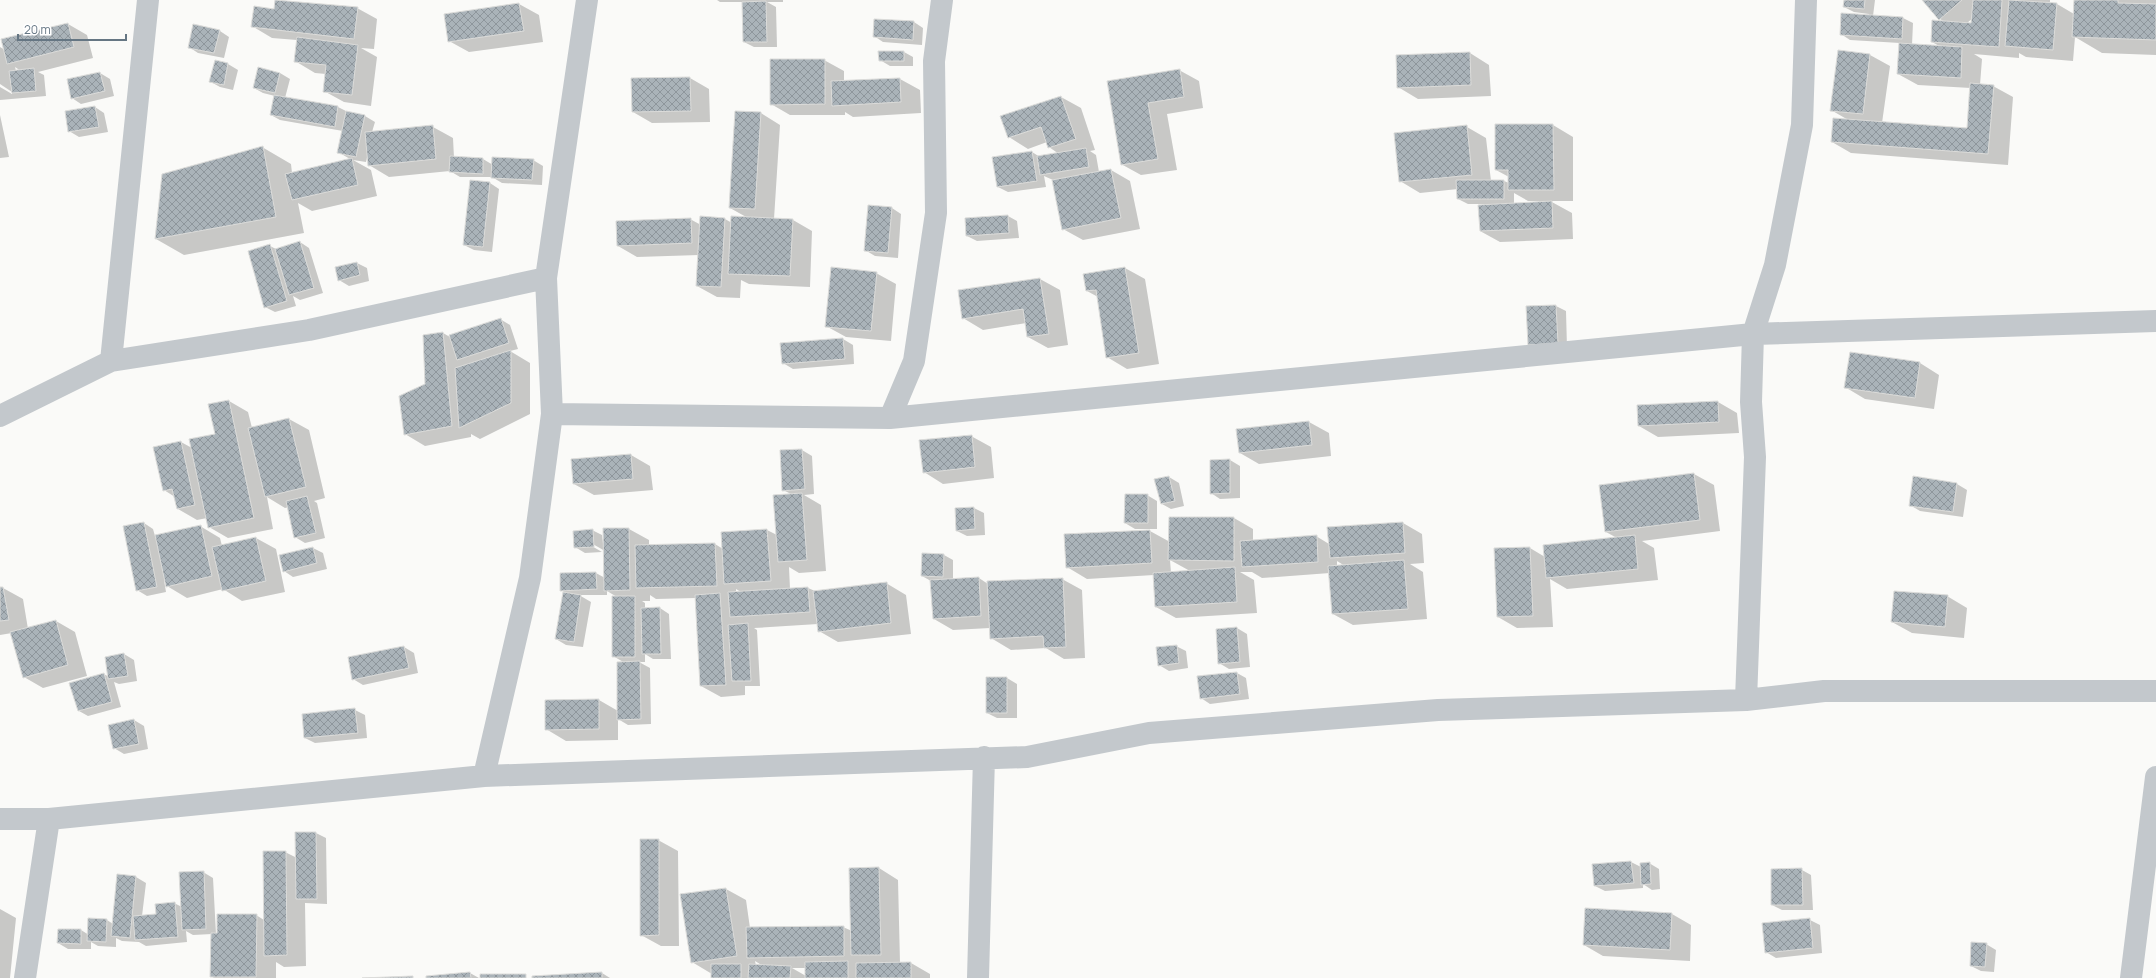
<svg xmlns="http://www.w3.org/2000/svg" width="2156" height="978" font-family="Manrope,sans-serif">
<style>
.shadow{fill:#0003;fill-rule:evenodd}
.building{fill:url(#building-cross-hatch);stroke:#dcdcda}
.lines{fill:none;stroke-linecap:round;stroke-linejoin:round}
.street{stroke:#c3c8cc;stroke-width:22}
</style>
<defs>
<pattern id="building-cross-hatch" width="8" height="8" patternUnits="userSpaceOnUse"><rect width="8" height="8" fill="#aab3b9"/><path d="M0 0l8 8M0 8l8-8" fill="none" stroke="#8e969c"/></pattern>
</defs>
<rect width="100%" height="100%" fill="#fafaf8"/>
<path class="shadow" d="M 276,0 L 357,8 L 377,19 L 374,49 L 361,48 L 377,57 L 371,106 L 344,102 L 324,91 L 326,74 L 315,73 L 295,61 L 297,40 L 272,38 L 252,26 L 275,10 Z
M 717,0 L 783,0 L 783,2 L 767,2 L 776,7 L 777,47 L 754,47 L 744,42 L 743,2 L 720,2 Z
M 1845,0 L 1875,0 L 1873,16 L 1903,18 L 1913,23 L 1912,45 L 1941,47 L 1932,42 L 1945,22 L 1940,19 L 1923,0 L 2050,0 L 2050,3 L 2057,4 L 2074,14 L 2075,0 L 2156,0 L 2156,55 L 2102,53 L 2075,37 L 2073,61 L 2026,57 L 2019,53 L 2019,58 L 1974,54 L 1982,59 L 1980,85 L 1993,86 L 2013,97 L 2008,165 L 1851,153 L 1832,142 L 1850,121 L 1831,110 L 1839,51 L 1870,55 L 1890,66 L 1882,123 L 1968,130 L 1971,88 L 1918,85 L 1898,74 L 1900,43 L 1850,40 L 1841,34 L 1869,16 L 1869,14 L 1854,12 L 1844,7 ZM 1973,18 L 1972,24 L 1967,23 Z
M 519,4 L 539,15 L 543,42 L 469,52 L 449,41 L 445,14 Z
M 914,22 L 923,28 L 922,45 L 883,42 L 874,36 Z
M 68,24 L 87,35 L 93,58 L 38,72 L 44,75 L 46,96 L 0,100 L 0,87 L 12,94 L 12,92 L 0,84 L 0,47 L 5,50 ZM 15,67 L 21,71 L 16,71 Z
M 194,25 L 220,31 L 229,37 L 224,58 L 198,53 L 189,47 Z
M 904,52 L 913,57 L 913,66 L 890,66 L 880,60 Z
M 1470,53 L 1489,65 L 1491,96 L 1418,99 L 1398,87 Z
M 824,60 L 844,71 L 844,82 L 900,79 L 920,90 L 921,113 L 853,117 L 845,112 L 845,115 L 790,115 L 771,104 Z
M 215,61 L 228,64 L 238,70 L 233,90 L 220,87 L 211,82 Z
M 259,68 L 280,73 L 290,79 L 285,98 L 338,107 L 348,112 L 365,116 L 375,122 L 372,132 L 433,127 L 453,138 L 454,158 L 483,159 L 493,165 L 533,160 L 543,166 L 542,185 L 502,183 L 492,177 L 460,177 L 450,171 L 389,177 L 369,165 L 368,153 L 366,162 L 353,160 L 371,170 L 377,196 L 312,211 L 298,203 L 304,233 L 184,255 L 156,239 L 262,147 L 291,164 L 292,173 L 350,159 L 338,152 L 343,131 L 280,120 L 271,115 L 275,96 L 263,93 L 254,88 Z
M 1179,70 L 1199,81 L 1203,108 L 1167,114 L 1177,170 L 1141,175 L 1121,164 L 1108,82 Z
M 100,73 L 110,79 L 114,96 L 81,104 L 72,98 Z
M 690,78 L 709,89 L 710,122 L 652,123 L 633,112 Z
M 1061,97 L 1081,108 L 1095,150 L 1090,151 L 1096,155 L 1099,172 L 1111,170 L 1130,181 L 1140,229 L 1083,240 L 1063,229 L 1053,180 L 1044,176 L 1046,187 L 1008,192 L 998,187 L 1032,152 L 1040,157 L 1059,154 L 1049,147 L 1047,142 L 1028,149 L 1009,137 L 1001,117 Z
M 95,107 L 104,113 L 108,132 L 79,137 L 69,131 Z
M 761,113 L 780,125 L 774,219 L 793,220 L 812,231 L 810,287 L 749,284 L 741,280 L 740,298 L 717,297 L 697,286 L 699,255 L 637,257 L 618,246 L 690,219 L 701,225 L 725,219 L 732,223 L 748,218 L 730,208 Z
M 0,115 L 9,157 L 0,158 Z
M 1496,125 L 1553,125 L 1573,137 L 1573,201 L 1550,201 L 1572,213 L 1573,239 L 1500,242 L 1480,231 L 1484,204 L 1468,204 L 1458,199 L 1458,189 L 1420,193 L 1400,181 L 1467,127 L 1486,138 L 1491,181 L 1504,181 L 1509,183 L 1509,177 L 1496,170 ZM 1514,193 L 1528,201 L 1539,201 L 1539,203 L 1514,204 Z
M 490,183 L 499,189 L 492,252 L 474,250 L 464,245 Z
M 892,208 L 901,214 L 898,258 L 875,256 L 865,250 Z
M 1008,216 L 1017,221 L 1019,238 L 977,241 L 967,236 Z
M 300,242 L 309,248 L 323,293 L 300,300 L 293,296 L 296,306 L 275,312 L 265,307 L 270,246 L 276,249 Z
M 357,263 L 367,268 L 369,281 L 349,286 L 339,280 Z
M 1125,268 L 1145,279 L 1159,364 L 1127,369 L 1107,357 L 1098,297 L 1087,291 Z
M 876,273 L 896,284 L 891,341 L 846,337 L 826,326 Z
M 1040,279 L 1060,290 L 1068,345 L 1048,348 L 1028,337 L 1026,323 L 983,330 L 963,318 Z
M 1556,306 L 1566,311 L 1567,348 L 1539,350 Z
M 500,319 L 510,325 L 518,349 L 510,351 L 530,363 L 530,414 L 480,439 L 471,434 L 471,437 L 425,446 L 405,434 L 426,384 L 443,333 L 450,337 Z
M 843,339 L 853,345 L 854,364 L 793,369 L 783,363 Z
M 1920,363 L 1939,375 L 1934,409 L 1865,399 L 1845,387 Z
M 229,401 L 248,412 L 252,428 L 289,419 L 309,430 L 325,498 L 314,501 L 317,503 L 325,538 L 305,543 L 295,537 L 289,507 L 285,508 L 267,497 L 273,529 L 228,538 L 209,527 L 207,518 L 197,520 L 178,509 L 175,497 L 164,490 L 181,442 L 192,448 L 216,434 Z
M 1718,402 L 1737,413 L 1739,433 L 1658,437 L 1639,426 Z
M 1309,422 L 1329,433 L 1331,456 L 1259,464 L 1240,453 L 1237,430 Z
M 971,436 L 991,447 L 994,478 L 943,484 L 924,472 Z
M 802,450 L 812,456 L 814,494 L 804,495 L 821,505 L 826,571 L 799,573 L 789,567 L 790,589 L 808,588 L 815,591 L 886,583 L 906,595 L 911,634 L 838,642 L 819,631 L 818,624 L 754,628 L 757,630 L 760,686 L 745,686 L 745,695 L 721,697 L 701,686 L 696,598 L 656,599 L 650,595 L 650,601 L 642,601 L 645,603 L 645,609 L 660,608 L 669,614 L 671,659 L 653,659 L 645,654 L 645,662 L 639,662 L 650,668 L 651,724 L 628,725 L 618,719 L 618,740 L 566,741 L 546,729 L 599,700 L 618,711 L 625,663 L 613,656 L 617,597 L 607,591 L 607,595 L 579,595 L 591,602 L 583,647 L 566,645 L 556,639 L 564,592 L 561,590 L 596,573 L 605,578 L 605,551 L 591,543 L 590,545 L 602,552 L 585,553 L 575,547 L 592,530 L 602,535 L 603,543 L 629,529 L 649,540 L 649,546 L 715,544 L 723,549 L 722,533 L 767,530 L 777,535 L 791,494 L 783,490 ZM 736,589 L 741,592 L 736,592 Z
M 631,455 L 650,466 L 653,490 L 594,495 L 574,484 Z
M 1230,460 L 1240,466 L 1240,498 L 1220,499 L 1211,493 L 1211,461 Z
M 1694,474 L 1714,485 L 1720,531 L 1642,541 L 1654,548 L 1658,580 L 1567,589 L 1550,579 L 1553,627 L 1517,628 L 1498,617 L 1530,548 L 1545,557 L 1617,538 L 1606,532 L 1600,486 Z
M 1169,477 L 1179,483 L 1184,506 L 1171,509 L 1162,504 Z
M 1957,484 L 1967,490 L 1963,517 L 1920,511 L 1910,505 Z
M 1147,495 L 1157,501 L 1157,529 L 1135,529 L 1125,523 Z
M 974,508 L 984,513 L 985,535 L 967,536 L 957,531 Z
M 1234,518 L 1253,529 L 1253,541 L 1316,536 L 1329,544 L 1403,523 L 1422,534 L 1424,563 L 1410,564 L 1423,572 L 1427,619 L 1353,625 L 1333,614 L 1330,573 L 1262,578 L 1252,572 L 1240,572 L 1254,580 L 1257,613 L 1176,618 L 1156,607 L 1154,575 L 1087,579 L 1067,567 L 1150,531 L 1170,542 ZM 1170,560 L 1190,571 L 1171,573 ZM 1337,561 L 1345,566 L 1337,567 Z
M 144,523 L 153,529 L 155,536 L 200,526 L 220,538 L 222,546 L 256,538 L 276,549 L 285,592 L 242,601 L 223,589 L 187,598 L 167,586 L 166,579 L 164,580 L 166,592 L 147,596 L 137,590 Z
M 313,548 L 323,553 L 327,569 L 293,577 L 284,571 L 280,556 Z
M 944,555 L 953,560 L 953,580 L 979,578 L 988,584 L 1062,579 L 1082,590 L 1085,658 L 1064,659 L 1046,648 L 1011,650 L 991,638 L 990,628 L 953,630 L 934,619 L 931,581 L 922,576 Z
M 0,588 L 3,588 L 23,599 L 28,629 L 56,621 L 75,632 L 87,676 L 43,688 L 24,677 L 12,633 L 0,635 Z
M 1947,596 L 1967,608 L 1964,638 L 1912,633 L 1892,622 Z
M 1237,628 L 1247,634 L 1250,667 L 1229,669 L 1219,663 L 1217,630 Z
M 1176,646 L 1186,651 L 1188,668 L 1169,671 L 1159,665 Z
M 404,647 L 414,653 L 418,673 L 363,685 L 353,679 Z
M 124,654 L 134,660 L 137,681 L 119,684 L 114,682 L 121,707 L 88,716 L 79,711 L 104,674 L 109,677 L 106,658 Z
M 1237,673 L 1246,678 L 1249,699 L 1210,704 L 1201,698 Z
M 1007,678 L 1017,684 L 1017,718 L 997,718 L 987,713 Z
M 355,710 L 365,715 L 367,738 L 315,743 L 305,738 Z
M 134,720 L 144,726 L 148,749 L 124,754 L 114,748 L 110,725 Z
M 296,833 L 316,833 L 326,838 L 327,904 L 305,903 L 306,966 L 284,967 L 276,962 L 276,978 L 214,978 L 211,976 L 212,934 L 193,935 L 186,931 L 187,942 L 146,946 L 139,942 L 122,941 L 116,938 L 116,947 L 98,946 L 91,942 L 91,949 L 68,949 L 58,943 L 59,930 L 81,930 L 89,935 L 89,919 L 107,920 L 113,924 L 118,876 L 136,877 L 146,883 L 142,916 L 157,915 L 174,903 L 182,907 L 203,872 L 213,878 L 216,934 L 256,915 L 264,920 L 285,852 L 297,858 Z
M 658,840 L 678,851 L 679,946 L 661,946 L 641,935 Z
M 1631,862 L 1641,867 L 1649,863 L 1659,869 L 1660,889 L 1652,890 L 1643,884 L 1643,888 L 1605,891 L 1595,886 Z
M 879,868 L 898,880 L 900,963 L 911,963 L 930,974 L 930,978 L 712,978 L 712,974 L 692,962 L 726,889 L 746,900 L 750,928 L 843,927 L 852,931 ZM 755,961 L 763,966 L 756,966 ZM 792,968 L 806,968 L 806,976 Z
M 1802,870 L 1811,875 L 1813,910 L 1782,910 L 1772,905 Z
M 0,909 L 16,918 L 10,978 L 0,978 Z
M 1672,914 L 1691,925 L 1690,961 L 1603,956 L 1584,945 Z
M 1810,920 L 1820,925 L 1822,953 L 1776,958 L 1766,952 Z
M 1986,944 L 1996,950 L 1994,972 L 1981,971 L 1971,966 Z
M 470,973 L 479,978 L 427,978 L 427,976 Z
M 602,973 L 610,978 L 533,978 Z"/>
<path class="building" d="M 275,0 L 358,7 L 354,39 L 251,27 L 254,6 L 274,9 Z
M 1844,0 L 1865,0 L 1864,9 L 1843,7 Z
M 1922,0 L 1962,0 L 1939,20 Z
M 1973,0 L 2002,0 L 1999,47 L 1931,42 L 1932,20 L 1971,23 Z
M 2009,0 L 2057,3 L 2053,50 L 2005,46 Z
M 2074,0 L 2118,0 L 2118,3 L 2156,4 L 2156,40 L 2072,37 Z
M 766,1 L 767,42 L 743,42 L 742,2 Z
M 519,3 L 524,31 L 448,42 L 444,14 Z
M 1841,13 L 1903,17 L 1902,39 L 1840,35 Z
M 874,19 L 914,21 L 913,40 L 873,37 Z
M 68,23 L 74,47 L 7,64 L 1,39 Z
M 193,24 L 220,30 L 214,53 L 188,48 Z
M 297,37 L 358,45 L 352,95 L 323,92 L 326,65 L 294,62 Z
M 1899,43 L 1962,47 L 1961,78 L 1897,74 Z
M 1838,50 L 1870,54 L 1863,114 L 1830,111 Z
M 878,51 L 904,51 L 904,61 L 879,61 Z
M 1470,52 L 1471,85 L 1397,88 L 1396,55 Z
M 770,59 L 825,59 L 825,104 L 770,105 Z
M 215,60 L 228,63 L 224,85 L 209,82 Z
M 258,67 L 280,73 L 275,93 L 253,88 Z
M 34,68 L 36,91 L 12,93 L 9,71 Z
M 1180,69 L 1184,97 L 1148,103 L 1158,159 L 1121,165 L 1107,81 Z
M 100,72 L 105,91 L 71,99 L 67,79 Z
M 690,77 L 691,111 L 632,112 L 631,78 Z
M 900,78 L 901,102 L 832,106 L 831,81 Z
M 1970,83 L 1994,85 L 1988,154 L 1831,142 L 1833,118 L 1967,128 Z
M 274,95 L 338,106 L 335,127 L 270,115 Z
M 1061,96 L 1076,139 L 1048,148 L 1041,127 L 1008,138 L 1000,116 Z
M 95,106 L 99,127 L 68,132 L 65,111 Z
M 346,111 L 365,115 L 356,157 L 337,153 Z
M 735,111 L 761,112 L 755,209 L 729,208 Z
M 1495,124 L 1553,124 L 1554,190 L 1508,190 L 1508,170 L 1495,170 Z
M 433,125 L 436,159 L 368,166 L 365,132 Z
M 1467,125 L 1472,175 L 1399,182 L 1394,133 Z
M 263,146 L 276,217 L 155,239 L 162,174 Z
M 1086,148 L 1089,167 L 1040,175 L 1037,156 Z
M 1032,151 L 1037,181 L 997,187 L 992,157 Z
M 450,156 L 483,158 L 483,174 L 449,172 Z
M 492,157 L 534,159 L 532,180 L 491,178 Z
M 352,158 L 358,185 L 292,200 L 285,174 Z
M 1111,169 L 1121,218 L 1062,230 L 1052,180 Z
M 470,180 L 490,182 L 483,247 L 463,245 Z
M 1456,180 L 1504,180 L 1504,199 L 1457,199 Z
M 1552,201 L 1553,228 L 1480,231 L 1478,205 Z
M 868,205 L 892,207 L 888,253 L 864,251 Z
M 1008,215 L 1009,233 L 966,236 L 965,218 Z
M 700,216 L 725,218 L 721,287 L 696,286 Z
M 731,216 L 793,219 L 790,276 L 728,274 Z
M 691,218 L 692,243 L 617,246 L 616,221 Z
M 300,241 L 314,288 L 289,295 L 275,249 Z
M 270,244 L 287,301 L 264,308 L 248,251 Z
M 357,262 L 360,275 L 338,281 L 335,267 Z
M 831,267 L 877,272 L 871,331 L 825,327 Z
M 1125,267 L 1139,353 L 1106,358 L 1096,290 L 1086,291 L 1083,274 Z
M 1040,278 L 1049,334 L 1027,337 L 1023,309 L 962,319 L 958,290 Z
M 1556,305 L 1558,343 L 1528,345 L 1526,306 Z
M 501,318 L 509,343 L 457,360 L 449,335 Z
M 443,332 L 452,426 L 404,435 L 399,396 L 425,384 L 423,335 Z
M 843,338 L 845,359 L 782,364 L 780,343 Z
M 511,350 L 511,403 L 459,428 L 455,368 Z
M 1850,352 L 1920,362 L 1915,398 L 1844,388 Z
M 229,400 L 254,518 L 208,528 L 189,439 L 215,434 L 208,404 Z
M 1718,401 L 1719,422 L 1638,426 L 1637,405 Z
M 289,418 L 306,487 L 265,497 L 248,428 Z
M 1309,421 L 1312,445 L 1239,453 L 1236,429 Z
M 972,435 L 975,467 L 923,473 L 919,440 Z
M 181,441 L 195,505 L 177,509 L 172,489 L 163,491 L 153,447 Z
M 802,449 L 805,489 L 782,491 L 780,450 Z
M 631,454 L 633,479 L 573,484 L 571,459 Z
M 1230,459 L 1230,493 L 1210,494 L 1210,460 Z
M 1694,473 L 1700,520 L 1605,532 L 1599,485 Z
M 1169,476 L 1175,501 L 1161,504 L 1154,479 Z
M 1913,476 L 1957,483 L 1953,512 L 1909,506 Z
M 802,493 L 807,560 L 778,562 L 773,495 Z
M 1125,494 L 1148,494 L 1148,523 L 1124,523 Z
M 307,496 L 316,533 L 294,538 L 286,501 Z
M 974,507 L 975,529 L 956,531 L 955,508 Z
M 1169,517 L 1234,517 L 1234,561 L 1168,560 Z
M 144,522 L 157,587 L 136,591 L 123,526 Z
M 1403,522 L 1405,553 L 1330,558 L 1327,527 Z
M 201,525 L 212,576 L 166,587 L 155,535 Z
M 603,528 L 629,528 L 630,590 L 604,591 Z
M 593,529 L 594,547 L 574,548 L 573,531 Z
M 767,529 L 771,581 L 724,584 L 721,532 Z
M 1150,530 L 1152,563 L 1066,568 L 1064,534 Z
M 1317,535 L 1318,562 L 1242,567 L 1240,541 Z
M 1635,535 L 1638,569 L 1546,578 L 1543,545 Z
M 256,537 L 266,581 L 222,591 L 212,547 Z
M 715,543 L 717,586 L 636,588 L 635,545 Z
M 313,547 L 317,563 L 283,572 L 279,555 Z
M 1530,547 L 1533,616 L 1497,617 L 1494,548 Z
M 922,553 L 944,554 L 943,577 L 921,576 Z
M 1404,560 L 1408,609 L 1332,614 L 1328,566 Z
M 1235,567 L 1237,602 L 1155,607 L 1153,573 Z
M 596,572 L 597,589 L 560,591 L 560,573 Z
M 979,577 L 981,616 L 933,619 L 930,580 Z
M 1063,578 L 1066,647 L 1044,648 L 1043,636 L 990,639 L 987,581 Z
M 887,582 L 891,623 L 818,632 L 813,591 Z
M 0,587 L 3,587 L 9,620 L 0,621 Z
M 808,587 L 810,612 L 730,617 L 728,592 Z
M 1894,591 L 1948,595 L 1945,627 L 1891,622 Z
M 563,592 L 581,595 L 574,642 L 555,639 Z
M 720,593 L 726,685 L 700,686 L 695,595 Z
M 612,596 L 635,596 L 635,657 L 612,657 Z
M 660,607 L 661,654 L 642,654 L 641,608 Z
M 56,620 L 68,665 L 23,678 L 10,632 Z
M 748,623 L 751,681 L 732,681 L 728,625 Z
M 1237,627 L 1240,662 L 1218,664 L 1216,629 Z
M 1177,645 L 1179,663 L 1158,666 L 1156,647 Z
M 404,646 L 409,668 L 352,680 L 348,657 Z
M 124,653 L 128,676 L 108,679 L 105,657 Z
M 640,661 L 641,719 L 617,720 L 617,662 Z
M 1237,672 L 1240,694 L 1200,699 L 1197,676 Z
M 104,673 L 112,702 L 78,711 L 69,683 Z
M 986,677 L 1007,677 L 1007,713 L 986,713 Z
M 599,699 L 599,729 L 545,730 L 545,700 Z
M 355,708 L 358,733 L 304,738 L 302,714 Z
M 134,719 L 139,744 L 113,749 L 108,725 Z
M 295,832 L 316,832 L 317,899 L 296,899 Z
M 640,839 L 659,839 L 659,935 L 640,936 Z
M 263,851 L 286,851 L 287,955 L 264,956 Z
M 1631,861 L 1634,883 L 1594,886 L 1592,864 Z
M 1650,862 L 1651,884 L 1641,885 L 1640,863 Z
M 879,867 L 881,955 L 851,955 L 849,868 Z
M 1802,868 L 1803,905 L 1771,905 L 1771,869 Z
M 204,871 L 206,929 L 182,930 L 179,872 Z
M 117,874 L 136,876 L 130,938 L 111,936 Z
M 726,888 L 737,956 L 691,963 L 680,894 Z
M 175,902 L 178,937 L 135,940 L 133,916 L 156,914 L 155,904 Z
M 1585,908 L 1672,913 L 1670,950 L 1583,945 Z
M 217,914 L 257,914 L 256,977 L 210,977 L 211,933 L 217,933 Z
M 88,918 L 107,919 L 106,942 L 87,941 Z
M 1810,918 L 1813,948 L 1765,953 L 1762,923 Z
M 844,926 L 844,956 L 747,958 L 746,927 Z
M 58,929 L 81,929 L 81,944 L 57,943 Z
M 1971,942 L 1987,943 L 1985,967 L 1970,966 Z
M 848,961 L 848,978 L 805,978 L 805,962 Z
M 911,962 L 911,978 L 856,978 L 856,963 Z
M 711,964 L 741,964 L 741,978 L 711,978 Z
M 749,964 L 791,966 L 790,978 L 748,978 Z
M 470,972 L 471,978 L 426,978 L 426,976 Z
M 602,972 L 602,978 L 532,978 L 532,976 Z
M 480,974 L 526,974 L 526,978 L 480,978 Z
M 413,976 L 413,978 L 362,978 Z"/>
<g class="lines">
<path class="street" d="M 111,361 L 148,0
M 552,414 L 890,418 L 1753,334 L 2156,321
M 0,416 L 111,361 L 309,330 L 546,278
M 890,418 L 914,361 L 936,213 L 934,61 L 942,0
M 1746,700 L 1755,457 L 1751,402 L 1753,334 L 1775,265 L 1802,125 L 1806,0
M 484,776 L 530,578 L 552,414 L 546,278 L 587,0
M 0,819 L 49,819 L 25,978
M 49,819 L 484,776 L 1027,757 L 1149,733 L 1438,710 L 1746,700 L 1824,691 L 2156,691
M 978,978 L 984,757
M 2131,978 L 2156,777"/>
</g>
<path d="M18 34v6h108v-6" fill="none" stroke="#657683" stroke-width="2"/>
<text x="24" y="34" font-size="12" fill="#657683" stroke="#ffffff" stroke-width="3" paint-order="stroke">20 m</text>
</svg>
